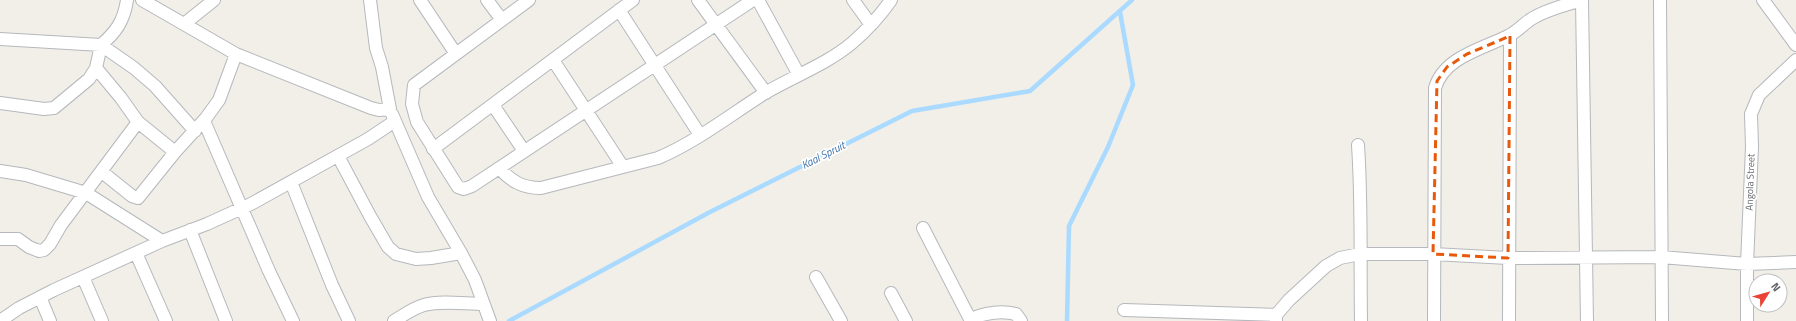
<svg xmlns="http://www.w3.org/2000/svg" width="1796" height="321" font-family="'Titillium Web',sans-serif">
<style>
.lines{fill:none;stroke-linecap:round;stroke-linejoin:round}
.stream{stroke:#aadaff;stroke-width:4.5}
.minor-casing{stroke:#b5b8bc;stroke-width:14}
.minor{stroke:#fff;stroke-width:12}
.marked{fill:none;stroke:#e8590c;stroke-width:3;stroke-dasharray:8 5;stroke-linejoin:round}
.labels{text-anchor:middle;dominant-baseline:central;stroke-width:3.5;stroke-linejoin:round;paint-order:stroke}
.street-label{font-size:10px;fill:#5f6368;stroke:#fff}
.water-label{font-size:11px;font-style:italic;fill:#4174aa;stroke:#fff}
</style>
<rect width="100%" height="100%" fill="#f1efe8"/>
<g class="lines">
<path class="stream" d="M 509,321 L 710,212 L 912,111 L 1030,91 L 1132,0
M 1067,321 L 1069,226 L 1108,147 L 1133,85 L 1120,12"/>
<defs>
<path id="minor" d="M 142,0 L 236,54 L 371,108 L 379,110 L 390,109 L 382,67 L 376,48 L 370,0
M 420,0 L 456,54
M 487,0 L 502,20
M 529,0 L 414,85 L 412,104 L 417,122 L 458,187 L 464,189 L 472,186 L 753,0
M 698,0 L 766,93
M 758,0 L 799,75
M 853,0 L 871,25
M 1582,0 L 1587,321
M 1660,0 L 1662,321
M 1763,0 L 1796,45
M 619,10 L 700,135
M 184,24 L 214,0
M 0,39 L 101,45 C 116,32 124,21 127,0
M 553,60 L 623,167
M 96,68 L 121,98 L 138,122
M 0,103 L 44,109 L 54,108 L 89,79 L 96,68 L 101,45 L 134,68 L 155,86 L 195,131
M 493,105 L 524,151
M 392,114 L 428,197 L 461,253 L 475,280 L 490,321
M 204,121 L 269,271 L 293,321
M 1358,145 C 1362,204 1360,262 1361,321
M 433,149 L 633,0
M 338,156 L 370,216 L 388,247 L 396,254 L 416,259 L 431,258 L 461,253
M 499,168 C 511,181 522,188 541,188 L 658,158 C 696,142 730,115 765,93 C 794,76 827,64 852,43 C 867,30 880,16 891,0
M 0,171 L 26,175 L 86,193 L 162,241
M 102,172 L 132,196 L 138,198 L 175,152
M 291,182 L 332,285 L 349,321
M 923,228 L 970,319 C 985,313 1001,310 1016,314 L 1021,321
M 190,230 L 226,321
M 0,239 L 18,239 L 29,247 L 39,251 L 44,250 L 50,244 L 61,225 L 138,122 L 175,152 L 206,118 L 219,100 L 236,54
M 136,253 L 166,321
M 83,277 L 102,321
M 816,277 L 841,321
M 891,293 L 906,321
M 40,297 L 50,321
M 1124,310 L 1276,315
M 0,321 L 19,308 L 54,290 L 162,241 L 207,224 L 251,204 L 368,139 L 395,121
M 394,321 C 404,315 413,308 424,305 C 442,300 465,304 484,304
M 1276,321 L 1276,315 L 1289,300 L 1326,266 L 1340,258 L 1360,254 L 1433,254 L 1508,258 L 1661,257 L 1747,264 L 1796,262
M 1434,321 L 1435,88 C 1444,57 1482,49 1508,36 C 1517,32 1524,23 1533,18 C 1548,9 1566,5 1582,0
M 1509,321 L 1510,36
M 1747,321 L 1747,264 L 1752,147 L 1751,114 L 1759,95 L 1796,60"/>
</defs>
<use href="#minor" class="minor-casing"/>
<use href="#minor" class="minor"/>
</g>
<path class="marked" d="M 1510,36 L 1508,258 L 1433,254 L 1437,81 L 1447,67 L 1467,54 Z"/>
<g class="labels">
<g class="street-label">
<text transform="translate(1750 182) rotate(-88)">Angola Street</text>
</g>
<g class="water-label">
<text transform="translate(823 155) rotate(-27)">Kaal Spruit</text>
</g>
</g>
<g transform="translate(1768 293) rotate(53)"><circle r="19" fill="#ffffff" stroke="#bfc1c3"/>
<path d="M0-3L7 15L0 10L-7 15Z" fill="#ea4335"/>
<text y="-6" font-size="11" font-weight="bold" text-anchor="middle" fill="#5f6368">N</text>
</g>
</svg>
